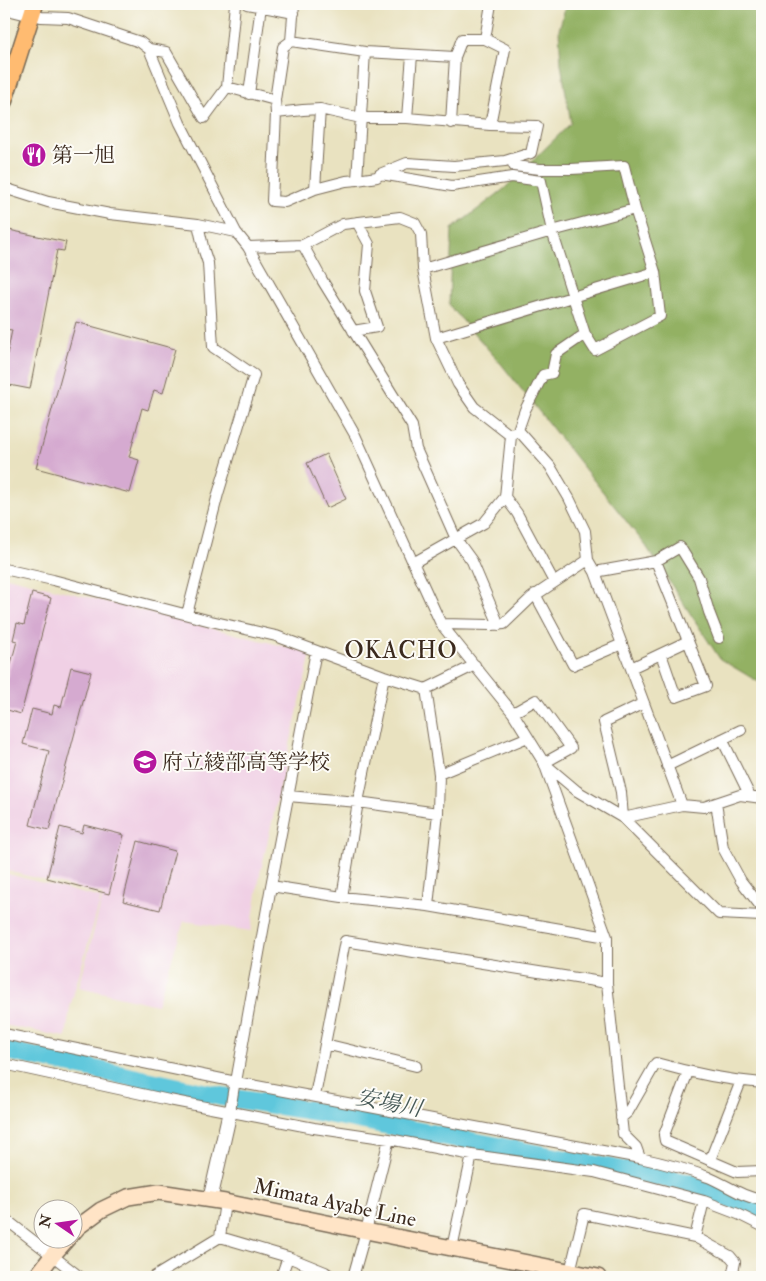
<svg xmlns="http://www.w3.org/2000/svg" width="766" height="1281" font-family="'IM FELL Double Pica','Noto Serif JP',serif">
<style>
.built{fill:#f0d0e5}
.forest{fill:#93b163;stroke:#676e40}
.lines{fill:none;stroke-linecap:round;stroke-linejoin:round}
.river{stroke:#5fc7dc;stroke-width:19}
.building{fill:#d5aad0}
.minor-casing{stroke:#786a57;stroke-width:12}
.tertiary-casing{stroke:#786a57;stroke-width:16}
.secondary-casing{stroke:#786a57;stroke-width:18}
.primary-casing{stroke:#786a57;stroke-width:19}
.minor{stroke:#fff;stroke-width:10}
.tertiary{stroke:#fff;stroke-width:14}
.secondary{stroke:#ffe4c6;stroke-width:15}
.primary{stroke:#ffbb71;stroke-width:16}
.labels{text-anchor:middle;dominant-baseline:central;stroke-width:4;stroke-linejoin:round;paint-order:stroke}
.poi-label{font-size:21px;fill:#3b2a1e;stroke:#fdfcf7;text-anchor:start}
.street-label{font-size:21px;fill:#3b2a1e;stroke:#fdfcf7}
.water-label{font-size:22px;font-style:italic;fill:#465957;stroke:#fdfcf7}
.quarter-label{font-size:24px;letter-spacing:1px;fill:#3b2a1e;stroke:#fdfcf7}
</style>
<rect width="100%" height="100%" fill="#fdfcf7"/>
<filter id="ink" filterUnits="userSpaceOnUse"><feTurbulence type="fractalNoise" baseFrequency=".02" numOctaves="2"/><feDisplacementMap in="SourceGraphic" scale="10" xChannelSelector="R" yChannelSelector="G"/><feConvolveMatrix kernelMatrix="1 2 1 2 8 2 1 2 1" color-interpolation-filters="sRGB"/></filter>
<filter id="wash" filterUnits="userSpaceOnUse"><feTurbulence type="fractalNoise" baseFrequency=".0096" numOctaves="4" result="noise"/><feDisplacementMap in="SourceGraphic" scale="20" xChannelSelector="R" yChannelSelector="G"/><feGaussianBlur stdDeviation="1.12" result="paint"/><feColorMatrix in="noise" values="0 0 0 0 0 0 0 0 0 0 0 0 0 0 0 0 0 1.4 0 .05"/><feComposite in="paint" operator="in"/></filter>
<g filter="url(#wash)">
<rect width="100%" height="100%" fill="#e9e2c0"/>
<path class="built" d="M 7,577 L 311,653 L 260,874 L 251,931 L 184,921 L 157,1005 L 79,987 L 103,895 L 4,870 L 4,589 Z
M 4,873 L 101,898 L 70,1007 L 66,1037 L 4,1025 Z"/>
<path class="forest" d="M 566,4 L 762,4 L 762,684 L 720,659 L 646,546 L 502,365 L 449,305 L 452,229 L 504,189 L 571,123 L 561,64 L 559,30 Z"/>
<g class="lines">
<path class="river" d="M 4,1050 L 219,1096 L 314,1111 L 689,1183 L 762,1212"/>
</g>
<g id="blocks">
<path class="building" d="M 4,229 L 66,242 L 64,251 L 57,250 L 30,389 L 4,384 L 4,370 L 12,330 L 4,329 Z
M 76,322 L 175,349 L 163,393 L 154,390 L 148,410 L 142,408 L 129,457 L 139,460 L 130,493 L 36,468 Z
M 326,454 L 346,499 L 327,508 L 307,463 Z
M 32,593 L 51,598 L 21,714 L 4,709 L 4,690 L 17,641 L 13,640 L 17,623 L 24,625 Z
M 71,667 L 91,672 L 49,830 L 30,825 L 49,751 L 23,744 L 32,709 L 52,714 L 54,705 L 61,707 Z
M 84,825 L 124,835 L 109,894 L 47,878 L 60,827 L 82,833 Z
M 138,841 L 175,851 L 160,910 L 123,901 Z"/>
</g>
</g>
<g filter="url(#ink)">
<use href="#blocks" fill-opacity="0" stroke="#786a57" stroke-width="1"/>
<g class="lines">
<defs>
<path id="minor" d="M 247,4 L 294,13
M 32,14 L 41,17 L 68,18 L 140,42 L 149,49 L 180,123 L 236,232 L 248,247 L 355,435 L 441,624 L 513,713 L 544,763 L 607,937 L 607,983 L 623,1134 L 636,1147 L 640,1158
M 485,39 L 491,4
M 291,41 L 294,4
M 149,49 L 166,52 L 204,118 L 227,87 L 275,100
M 227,87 L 235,4
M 249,94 L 261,6
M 276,113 L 303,110 L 320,109 L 361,118 L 407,118 L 490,125 L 537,126 L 531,153 L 505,161 L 454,166 L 407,163 L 380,174 L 377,177 L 357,180 L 346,181 L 315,189 L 285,202 L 272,201 L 276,113 L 275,100 L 283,47 L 291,41 L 365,52 L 455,57 L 462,39 L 485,39 L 505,49 L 490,125
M 407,118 L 412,55
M 451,123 L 455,57
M 381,174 L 452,186 L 512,177 L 541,181 L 552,231 L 585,334 L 595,350 L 660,316 L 655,272 L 635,209 L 624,166 L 571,169 L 540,169 L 514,166 L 511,159
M 357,180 L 365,52
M 4,188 L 48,202 L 110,214 L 198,224 L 236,232
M 315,189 L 320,109
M 303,245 L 322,280 L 412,426 L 416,449 L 456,539 L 472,561 L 499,625
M 248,247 L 303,245 L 343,224 L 400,217 L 415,223 L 421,234 L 423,269 L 436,338 L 458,384 L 474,407 L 511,436
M 423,269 L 552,231 L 635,209
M 353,331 L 377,327 L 365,291 L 369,244 L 357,222
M 436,338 L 655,272
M 518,430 L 525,410 L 543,375 L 552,373 L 556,354 L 585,334
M 505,497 L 517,513 L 554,582
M 656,561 L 706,686 L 676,697 L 661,654
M 413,563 L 484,523 L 505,497 L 511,436 L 518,430 L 550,466 L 569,498 L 585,531 L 588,560 L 595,572 L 682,805
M 4,569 L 53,580 L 211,621 L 276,636 L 384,676 L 426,689 L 475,665
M 595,572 L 656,561 L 680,547 L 699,578 L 709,612 L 719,638
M 535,594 L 573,665 L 622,644
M 187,614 L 218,494 L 254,375 L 213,347 L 208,263 L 204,251 L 198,224
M 441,624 L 491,625 L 504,624 L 531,598 L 588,560
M 631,668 L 688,641
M 426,689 L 439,774 L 438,813 L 428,906
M 513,713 L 536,700 L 571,748 L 544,763
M 722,739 L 750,796
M 545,764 L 577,791 L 623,818 L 719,914 L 762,916
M 667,766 L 741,730
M 439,774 L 528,737
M 288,796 L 358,802 L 438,813
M 716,803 L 723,848 L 741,881 L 762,908
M 623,818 L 682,805 L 704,807 L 740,795 L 762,798
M 623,818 L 621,792 L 604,722 L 644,703
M 271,886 L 342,897 L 428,906 L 607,937
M 342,897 L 358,802 L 384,676
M 4,1034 L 236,1082 L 640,1158 C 663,1163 686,1169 708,1177 C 727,1185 742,1197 762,1200
M 325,1044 L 416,1066
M 4,1064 L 169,1100 L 314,1128 L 389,1139 L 472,1155 L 594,1172 L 704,1201 L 738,1214 L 762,1226
M 688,1072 L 664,1135 L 665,1141 L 737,1172 L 762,1171
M 315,1096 L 345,941 L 607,983
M 230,1111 L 234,1086 L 236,1082 L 271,886 L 316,651
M 621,1118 L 628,1112 L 656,1063 C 691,1073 726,1080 762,1083
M 710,1160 L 741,1081
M 4,1218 L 80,1277
M 220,1237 L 225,1202
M 695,1237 L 704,1201
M 452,1248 L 472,1155
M 569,1276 L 584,1214 L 695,1237 L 730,1256 L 735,1262 L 732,1277
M 154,1277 L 220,1237 L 288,1257 L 325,1272 L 332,1277
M 281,1277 L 288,1257
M 353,1277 L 366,1231 L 389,1139"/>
<path id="tertiary" d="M 4,7 L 32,14
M 210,1200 L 230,1111"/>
<path id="secondary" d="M 72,1234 L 78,1227 L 101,1210 L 128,1197 L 159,1192 L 225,1202 L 366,1231 L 598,1277
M 36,1277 L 52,1256 L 68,1238"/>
<path id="primary" d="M 4,101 L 35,4"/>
</defs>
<use href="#minor" class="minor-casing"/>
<use href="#tertiary" class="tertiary-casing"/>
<use href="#secondary" class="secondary-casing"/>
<use href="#primary" class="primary-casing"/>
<use href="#minor" class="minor"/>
<use href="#tertiary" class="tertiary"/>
<use href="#secondary" class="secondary"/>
<use href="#primary" class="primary"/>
</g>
</g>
<defs>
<symbol id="restaurant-disc" viewBox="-11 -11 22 22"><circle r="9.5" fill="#b5179e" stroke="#fdfcf7"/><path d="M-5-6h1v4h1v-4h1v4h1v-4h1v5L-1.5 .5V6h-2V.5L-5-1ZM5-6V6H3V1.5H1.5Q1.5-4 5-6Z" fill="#fff"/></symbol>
<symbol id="school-disc" viewBox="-11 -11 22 22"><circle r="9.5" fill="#b5179e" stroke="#fdfcf7"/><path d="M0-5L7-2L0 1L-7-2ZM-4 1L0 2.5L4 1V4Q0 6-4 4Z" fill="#fff"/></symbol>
</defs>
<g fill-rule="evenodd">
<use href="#restaurant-disc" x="20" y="141" width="28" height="28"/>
<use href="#school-disc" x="131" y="748" width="28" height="28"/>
</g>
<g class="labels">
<g class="poi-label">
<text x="52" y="155">第一旭</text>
<text x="162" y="762">府立綾部高等学校</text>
</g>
<g class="street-label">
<text transform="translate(335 1203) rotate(12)">Mimata Ayabe Line</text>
</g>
<g class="water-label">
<text transform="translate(389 1103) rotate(11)">安場川</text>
</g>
<g class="quarter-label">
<text x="401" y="650">OKACHO</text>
</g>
</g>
<rect width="766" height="1281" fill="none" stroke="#fdfcf7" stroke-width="20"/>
<g transform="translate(58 1224) rotate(283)"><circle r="24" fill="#fdfcf7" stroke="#afa8a0"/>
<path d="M0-4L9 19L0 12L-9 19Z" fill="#b5179e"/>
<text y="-8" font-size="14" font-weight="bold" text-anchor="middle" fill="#3b2a1e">N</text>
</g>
</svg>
